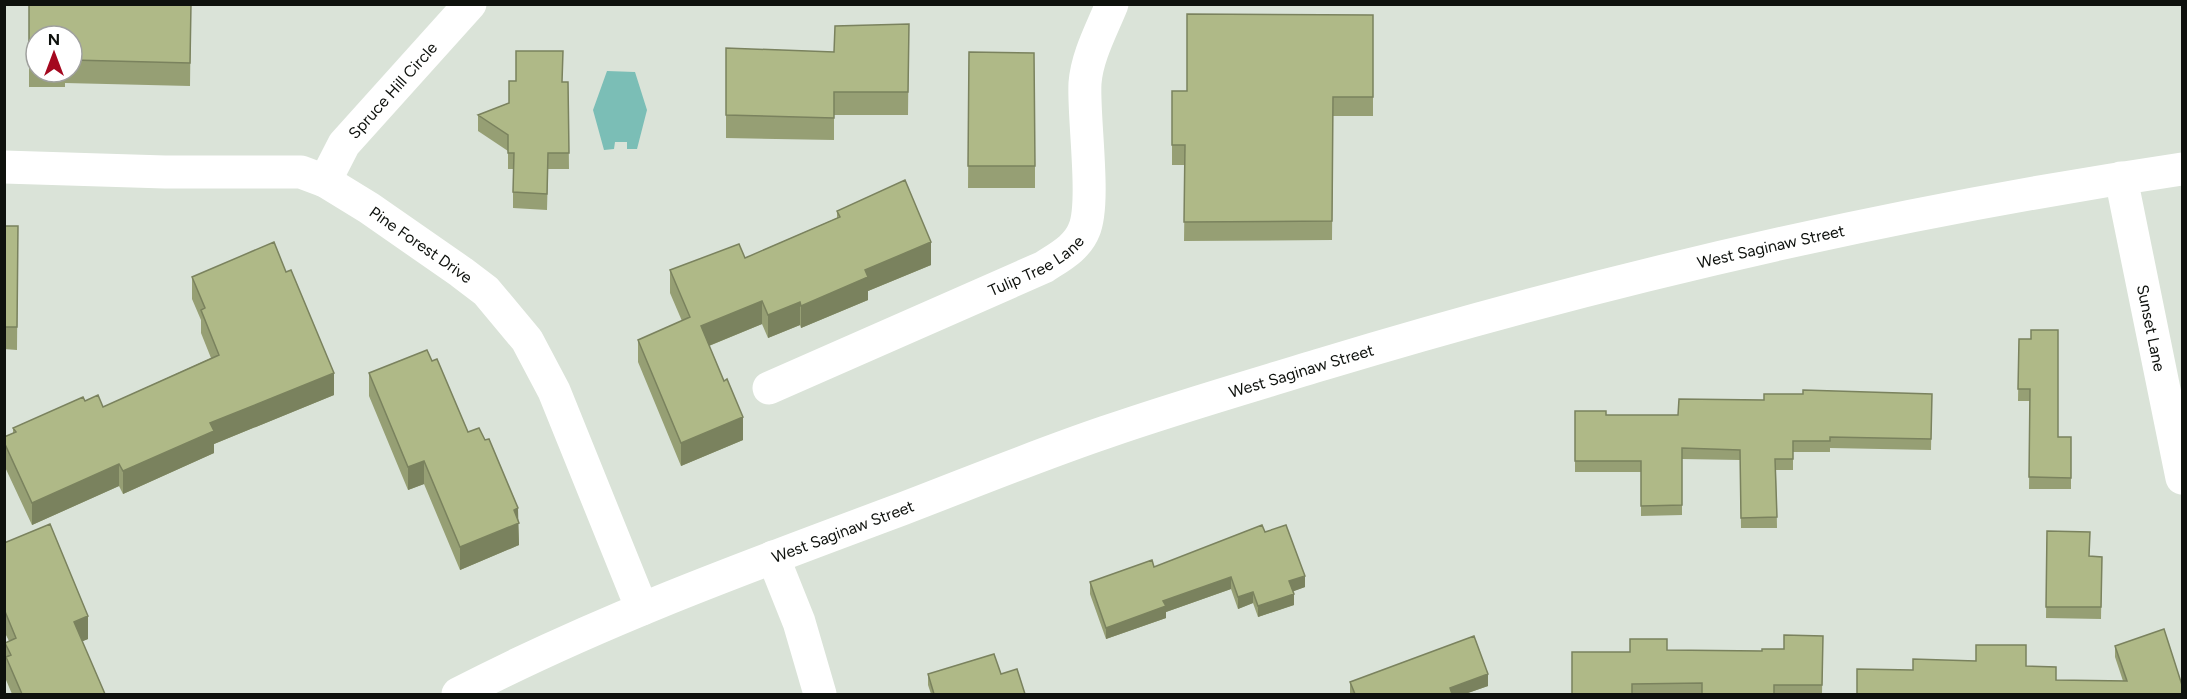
<svg xmlns="http://www.w3.org/2000/svg" width="2187" height="699" font-family="Figtree,sans-serif">
<style>
.water{fill:#7bbeb6}
.lines{fill:none;stroke-linecap:round;stroke-linejoin:round}
.minor{stroke:#fff;stroke-width:33}
.major{stroke:#fff;stroke-width:33}
.wall{fill:#969f74;fill-rule:evenodd}
.shaded-wall{fill:#7a825e}
.building{fill:#afb987;stroke:#7a825e;stroke-width:1.5}
.labels{text-anchor:middle;dominant-baseline:central;stroke-width:4.5;stroke-linejoin:round;paint-order:stroke}
.street-label{font-size:16px;fill:#0e110d;stroke:#fff}
</style>
<rect width="100%" height="100%" fill="#dae3d8"/>
<path class="water" d="M 607,71 L 635,72 L 647,110 L 637,149 L 627,149 L 627,142 L 615,142 L 614,149 L 604,150 L 593,110 Z"/>
<g class="lines">
<g class="minor">
<path id="s1" d="M 4,167 L 165,172 L 301,172 L 325,181 L 369,208 L 461,272 L 486,291 L 527,340 L 554,391 L 642,609"/>
<path id="s2" d="M 2121,178 L 2182,478"/>
<path id="s3" d="M 325,181 L 344,144 L 470,4"/>
<path id="s4" d="M 769,388 L 1044,267 C 1059,257 1077,248 1084,230 C 1096,203 1083,117 1085,83 C 1087,56 1102,29 1112,4"/>
<path d="M 773,557 L 799,622 L 820,694"/>
</g>
<path class="major" id="s5" d="M 458,694 C 600,620 752,565 902,509 C 970,483 1038,455 1106,432 C 1178,407 1251,386 1323,364 C 1604,279 1892,212 2182,169"/>
</g>
<path class="wall" d="M 29,4 L 191,4 L 190,86 L 65,83 L 65,87 L 29,87 ZM 36,36 L 72,36 L 72,72 L 36,72 Z
M 1373,15 L 1373,116 L 1333,116 L 1332,240 L 1184,241 L 1185,165 L 1172,165 L 1172,91 L 1187,91 Z
M 909,24 L 908,115 L 834,115 L 834,140 L 726,138 L 726,48 L 834,52 Z
M 969,52 L 1035,166 L 1035,188 L 968,188 Z
M 563,82 L 568,82 L 569,169 L 548,169 L 547,210 L 513,208 L 513,169 L 508,169 L 508,151 L 478,131 L 478,115 Z
M 837,211 L 931,265 L 868,291 L 868,300 L 801,328 L 800,325 L 768,338 L 762,324 L 709,346 L 743,440 L 681,466 L 638,362 L 638,340 L 682,321 L 670,293 L 670,270 L 745,258 L 837,218 Z
M 4,226 L 18,226 L 17,350 L 4,349 Z
M 192,277 L 334,395 L 214,444 L 214,453 L 123,494 L 119,486 L 32,525 L 4,465 L 4,437 L 13,433 L 13,428 L 85,401 L 103,407 L 211,358 L 201,333 L 201,320 L 192,299 Z
M 2019,339 L 2058,437 L 2071,437 L 2071,489 L 2029,489 L 2030,401 L 2018,401 Z
M 432,361 L 468,432 L 518,521 L 519,545 L 460,570 L 424,484 L 408,490 L 369,396 L 369,373 Z
M 1932,394 L 1931,450 L 1830,448 L 1830,452 L 1793,452 L 1793,470 L 1776,470 L 1777,528 L 1741,528 L 1740,460 L 1682,459 L 1682,515 L 1641,516 L 1641,472 L 1575,472 L 1575,411 L 1606,415 L 1678,415 L 1764,400 Z
M 2047,531 L 2089,556 L 2102,557 L 2101,619 L 2046,618 Z
M 1265,532 L 1305,587 L 1293,591 L 1294,605 L 1258,617 L 1253,603 L 1238,609 L 1231,589 L 1166,612 L 1166,618 L 1106,639 L 1090,594 L 1090,582 L 1154,567 Z
M 4,543 L 88,639 L 82,641 L 105,694 L 12,694 L 6,680 L 6,667 L 5,665 L 5,643 L 9,641 L 4,631 Z
M 1823,636 L 1822,694 L 1572,694 L 1630,652 L 1667,650 L 1762,651 L 1784,649 Z
M 2115,646 L 2182,694 L 1913,670 L 2026,666 L 2056,680 L 2123,681 L 2115,657 Z
M 928,674 L 1025,694 L 931,694 L 928,685 Z
M 1350,682 L 1488,686 L 1465,694 L 1350,694 Z"/>
<path class="shaded-wall" d="M 931,242 L 931,265 L 868,291 L 868,300 L 801,328 L 801,306 L 865,270 Z
M 762,301 L 762,324 L 701,349 L 701,326 Z
M 800,302 L 800,325 L 768,338 L 768,315 Z
M 334,373 L 334,395 L 214,444 L 214,453 L 123,494 L 123,471 L 210,423 Z
M 743,417 L 743,440 L 681,466 L 681,443 Z
M 424,461 L 424,484 L 408,490 L 408,467 Z
M 119,464 L 119,486 L 32,525 L 32,503 Z
M 518,508 L 519,545 L 460,570 L 460,547 L 514,510 Z
M 1305,576 L 1305,587 L 1289,593 L 1289,581 Z
M 1231,577 L 1231,589 L 1166,612 L 1166,618 L 1106,639 L 1106,628 L 1163,601 Z
M 1253,592 L 1253,603 L 1238,609 L 1238,597 Z
M 1294,594 L 1294,605 L 1258,617 L 1258,606 Z
M 88,616 L 88,639 L 74,645 L 74,622 Z
M 1488,674 L 1488,686 L 1465,694 L 1450,694 L 1450,688 Z"/>
<path class="building" d="M 29,4 L 191,4 L 190,63 L 72,60 L 72,36 L 36,36 L 36,64 L 29,64 Z
M 1187,14 L 1373,15 L 1373,97 L 1333,97 L 1332,221 L 1184,222 L 1185,145 L 1172,145 L 1172,91 L 1187,91 Z
M 909,24 L 908,92 L 834,92 L 834,118 L 726,115 L 726,48 L 834,52 L 835,26 Z
M 516,51 L 563,51 L 562,82 L 568,82 L 569,153 L 548,153 L 547,194 L 513,192 L 514,153 L 508,153 L 508,135 L 478,115 L 509,103 L 509,81 L 516,81 Z
M 969,52 L 1034,53 L 1035,166 L 968,166 Z
M 905,180 L 931,242 L 865,270 L 868,277 L 801,306 L 800,302 L 768,315 L 762,301 L 701,326 L 724,381 L 727,379 L 743,417 L 681,443 L 638,340 L 690,317 L 670,270 L 739,244 L 745,258 L 840,217 L 837,211 Z
M 4,226 L 18,226 L 17,327 L 4,327 Z
M 274,242 L 286,272 L 291,270 L 334,373 L 210,423 L 214,431 L 123,471 L 119,464 L 32,503 L 4,442 L 4,437 L 16,432 L 13,428 L 83,397 L 85,401 L 98,395 L 103,407 L 219,355 L 201,310 L 205,308 L 192,277 Z
M 2031,330 L 2058,330 L 2058,437 L 2071,437 L 2071,478 L 2029,477 L 2030,389 L 2018,389 L 2019,339 L 2031,339 Z
M 427,350 L 432,361 L 437,359 L 468,432 L 479,428 L 485,440 L 489,439 L 518,508 L 514,510 L 519,523 L 460,547 L 424,461 L 408,467 L 369,373 Z
M 1803,390 L 1932,394 L 1931,439 L 1830,437 L 1830,441 L 1793,441 L 1793,459 L 1775,459 L 1777,517 L 1741,518 L 1740,450 L 1682,448 L 1682,505 L 1641,506 L 1641,461 L 1575,461 L 1575,411 L 1606,411 L 1606,415 L 1678,415 L 1679,399 L 1764,400 L 1764,394 L 1803,394 Z
M 50,524 L 88,616 L 74,622 L 105,694 L 22,694 L 6,657 L 11,655 L 5,643 L 16,638 L 4,609 L 4,543 Z
M 1262,525 L 1265,532 L 1286,525 L 1305,576 L 1289,581 L 1294,594 L 1258,606 L 1253,592 L 1238,597 L 1231,577 L 1163,601 L 1166,606 L 1106,628 L 1090,582 L 1152,560 L 1154,567 Z
M 2047,531 L 2090,532 L 2089,556 L 2102,557 L 2101,607 L 2046,607 Z
M 2164,629 L 2182,685 L 2182,694 L 1857,694 L 1857,669 L 1913,670 L 1913,659 L 1976,661 L 1976,645 L 2026,645 L 2026,666 L 2056,667 L 2056,680 L 2127,681 L 2115,646 Z
M 1784,635 L 1823,636 L 1822,685 L 1774,685 L 1774,694 L 1702,694 L 1702,683 L 1632,684 L 1632,694 L 1572,694 L 1572,652 L 1630,652 L 1630,639 L 1667,639 L 1667,650 L 1762,651 L 1762,649 L 1784,649 Z
M 1474,636 L 1488,674 L 1450,688 L 1452,694 L 1355,694 L 1350,682 Z
M 994,654 L 1001,674 L 1017,669 L 1025,694 L 934,694 L 928,674 Z"/>
<g class="labels">
<g class="street-label">
<text stroke="none"><textPath href="#s3" startOffset="114">Spruce Hill Circle</textPath></text>
<text stroke="none"><textPath href="#s1" startOffset="438">Pine Forest Drive</textPath></text>
<text stroke="none"><textPath href="#s5" startOffset="1390">West Saginaw Street</textPath></text>
<text stroke="none"><textPath href="#s4" startOffset="294">Tulip Tree Lane</textPath></text>
<text stroke="none"><textPath href="#s2" startOffset="153">Sunset Lane</textPath></text>
<text stroke="none"><textPath href="#s5" startOffset="904">West Saginaw Street</textPath></text>
<text stroke="none"><textPath href="#s5" startOffset="418">West Saginaw Street</textPath></text>
</g>
</g>
<rect width="2187" height="699" fill="none" stroke="#0e110d" stroke-width="12"/>
<g transform="translate(54 54)"><circle r="28" fill="#ffffff" stroke="#9fa09e" stroke-width="1.5"/>
<path d="M0-4.5L10 22L0 15L-10 22Z" fill="#a4081f"/>
<text y="-9" font-size="16" font-weight="bold" text-anchor="middle" fill="#0e110d">N</text>
</g>
</svg>
